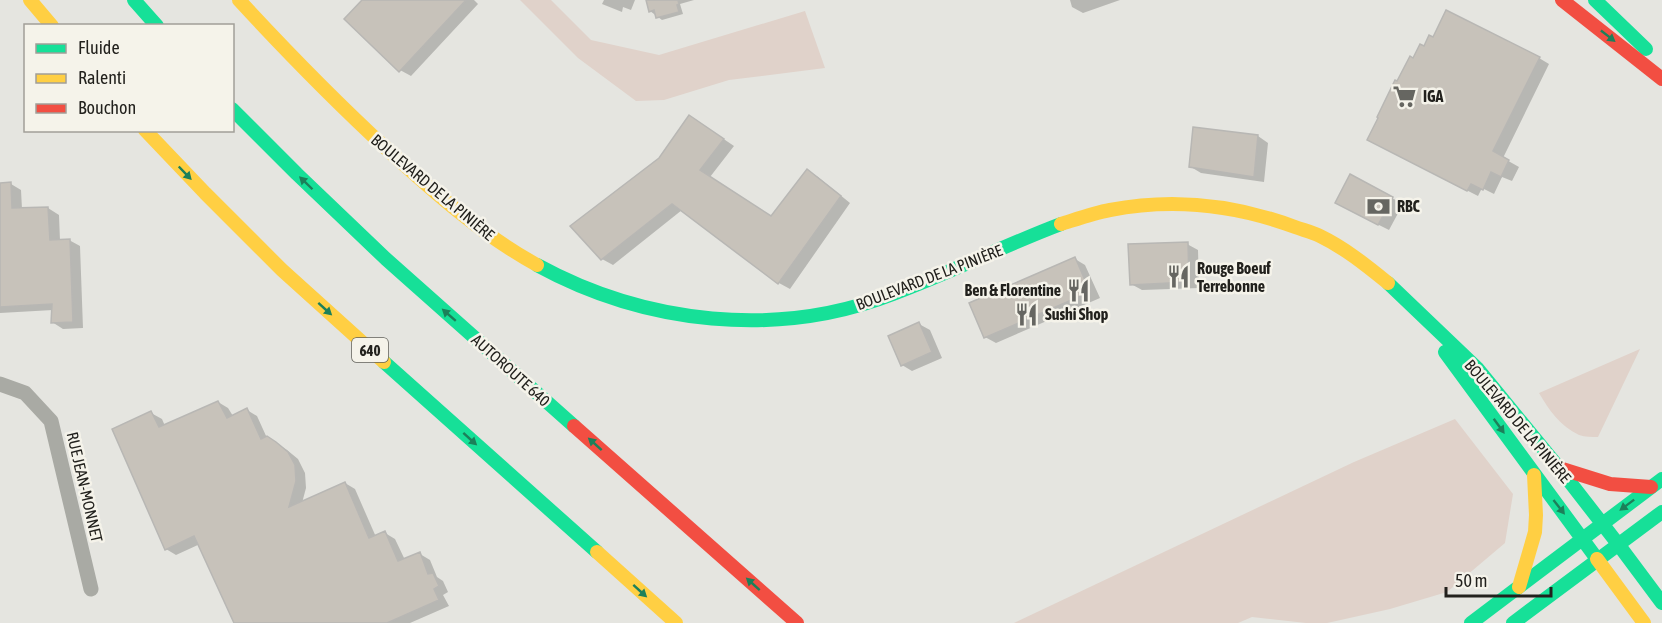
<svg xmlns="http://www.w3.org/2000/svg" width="1662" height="623" font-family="'Asap Condensed',sans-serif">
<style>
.green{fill:#e0d2ca}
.shadow{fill:#0003}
.building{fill:#c7c2ba;stroke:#b8b7b4;stroke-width:1.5}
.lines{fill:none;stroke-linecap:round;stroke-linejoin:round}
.street{stroke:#a9aaa4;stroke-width:15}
.fast{stroke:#16e098;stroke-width:14}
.slow{stroke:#ffcf43;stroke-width:14}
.jam{stroke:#f24e42;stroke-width:14}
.oneway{fill:#1c805a}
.labels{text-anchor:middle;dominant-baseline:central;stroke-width:5;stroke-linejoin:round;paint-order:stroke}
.shield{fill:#f5f3ea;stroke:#61605a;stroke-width:1.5}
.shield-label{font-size:15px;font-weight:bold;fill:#22211d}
.poi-label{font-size:16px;font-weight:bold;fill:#22211d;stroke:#f5f3ea;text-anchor:start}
.street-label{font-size:16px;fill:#22211d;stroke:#f5f3ea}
</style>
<rect width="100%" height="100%" fill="#e5e5e0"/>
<path class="green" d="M 520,0 L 551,0 L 591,40 L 659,55 L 805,11 L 825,68 L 729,80 L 664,100 L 636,101 L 578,58 Z
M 1640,349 L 1598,437 C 1592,437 1585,437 1579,435 C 1560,426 1549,410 1539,393 Z
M 1455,419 L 1513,494 L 1505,543 L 1447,592 L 1390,609 L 1327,623 L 1306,623 L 1252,617 L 1238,623 L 1014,623 L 1354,462 Z"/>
<path class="shadow" d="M 364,0 L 474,0 L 478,4 L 411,76 L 400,70 Z
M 604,0 L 635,0 L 631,10 L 623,7 L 622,12 L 602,4 Z
M 647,0 L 694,0 L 680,4 L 683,14 L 662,20 L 650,11 Z
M 1070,0 L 1120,0 L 1083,13 L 1072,7 Z
M 1539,58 L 1549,64 L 1503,158 L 1519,167 L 1512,181 L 1502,177 L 1494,194 L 1482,188 L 1478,196 L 1380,146 Z
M 700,123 L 734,146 L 710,177 L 772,218 L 808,171 L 818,177 L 850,203 L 790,289 L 779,283 L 682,210 L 613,265 L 602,259 L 660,159 Z
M 1258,136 L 1268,143 L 1264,182 L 1201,173 L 1191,167 Z
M 0,184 L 11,184 L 21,190 L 22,209 L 48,208 L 59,215 L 60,241 L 69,240 L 80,246 L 83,328 L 63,329 L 52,322 L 53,310 L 0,313 Z
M 1392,198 L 1403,204 L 1389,230 L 1347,209 Z
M 1187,244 L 1198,250 L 1199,288 L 1142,290 L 1131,284 Z
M 1075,259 L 1085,265 L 1100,298 L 996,343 L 985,337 Z
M 919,324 L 930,330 L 942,358 L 912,371 L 902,365 Z
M 218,402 L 228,408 L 233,416 L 247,410 L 257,416 L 267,438 L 287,450 L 298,459 L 305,473 L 306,488 L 302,503 L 345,483 L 355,489 L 376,537 L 385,533 L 395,539 L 405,560 L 420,554 L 430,560 L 437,577 L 443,581 L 448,592 L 443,595 L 449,606 L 410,623 L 236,623 L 200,544 L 176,555 L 166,549 L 151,413 L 162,419 L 165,426 Z"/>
<path class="building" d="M 362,0 L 466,0 L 399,72 L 344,19 Z
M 646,0 L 678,0 L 679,4 L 677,5 L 679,12 L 656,18 L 654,10 L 649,12 Z
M 1446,10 L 1540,57 L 1493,151 L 1509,160 L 1501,177 L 1491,172 L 1483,190 L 1471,184 L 1467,191 L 1367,140 L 1378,118 L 1377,117 L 1395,80 L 1397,81 L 1410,56 L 1413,58 L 1420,44 L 1424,46 L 1429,35 L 1433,37 Z
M 689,115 L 724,139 L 700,170 L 771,216 L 807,169 L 841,196 L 778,284 L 672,204 L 601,260 L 570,226 L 659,158 Z
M 1193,127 L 1258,135 L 1254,177 L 1189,167 Z
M 1350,174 L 1393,197 L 1378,225 L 1335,203 Z
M 11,182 L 12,208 L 48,207 L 50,240 L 70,239 L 73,322 L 51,323 L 52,304 L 0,307 L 0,183 Z
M 1188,242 L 1189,282 L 1130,285 L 1128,244 Z
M 1075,257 L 1090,292 L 984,338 L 969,303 Z
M 919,322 L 932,352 L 901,366 L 888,336 Z
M 218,401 L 227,418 L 247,408 L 261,439 L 267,436 L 276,442 L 288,452 L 295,465 L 296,481 L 289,507 L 345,482 L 369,538 L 385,531 L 398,561 L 420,552 L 428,574 L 433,573 L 439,586 L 434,589 L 439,600 L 387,623 L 234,623 L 194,536 L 165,550 L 112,429 L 151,411 L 159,427 Z"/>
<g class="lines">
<path class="street" d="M 0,384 L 25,393 L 51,421 L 91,589"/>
<path class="fast" d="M 134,0 L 157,26
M 1595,0 L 1646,49
M 232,109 L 297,174 L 386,259 L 574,426
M 537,265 C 645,324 777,339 893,294 C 950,273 1005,245 1061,224
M 1388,283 L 1477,368 L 1559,468 L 1618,544
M 1445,352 L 1597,559
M 384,362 L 597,552
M 1618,544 L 1662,603
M 1471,623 L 1662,479
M 1513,623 L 1662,512"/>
<path class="slow" d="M 30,0 L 52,26
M 239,0 C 287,52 336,102 388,150 C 435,193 481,234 537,265
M 145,130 L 205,193 L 282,270 L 384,362
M 1061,224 C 1077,219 1094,213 1110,210 C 1172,198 1236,205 1295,227 C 1303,230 1312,232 1320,236 C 1345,248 1367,266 1388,283
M 597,552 L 676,623
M 1597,559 L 1644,623
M 1519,587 L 1535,532 L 1536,515 L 1534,475"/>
<path class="jam" d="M 1562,0 L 1662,79
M 574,426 L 797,623
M 1559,468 L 1610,484 L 1651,487"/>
</g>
<defs><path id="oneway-solid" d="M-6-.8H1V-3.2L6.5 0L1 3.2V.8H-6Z" transform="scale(1.5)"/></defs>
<g class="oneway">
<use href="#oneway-solid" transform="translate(1608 36) rotate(38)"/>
<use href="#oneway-solid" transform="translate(185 173) rotate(46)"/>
<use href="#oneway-solid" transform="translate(306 183) rotate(-136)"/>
<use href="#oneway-solid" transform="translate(325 309) rotate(42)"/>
<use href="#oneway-solid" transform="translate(449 315) rotate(-139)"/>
<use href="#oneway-solid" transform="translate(1499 426) rotate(54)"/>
<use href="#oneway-solid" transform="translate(470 439) rotate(42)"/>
<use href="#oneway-solid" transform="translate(595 444) rotate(-138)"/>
<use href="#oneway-solid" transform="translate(1627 505) rotate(143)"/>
<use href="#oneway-solid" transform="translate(1559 507) rotate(52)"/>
<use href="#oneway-solid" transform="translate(753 584) rotate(-138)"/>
<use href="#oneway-solid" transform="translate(640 591) rotate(42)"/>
</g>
<defs>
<symbol id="supermarket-bare" viewBox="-9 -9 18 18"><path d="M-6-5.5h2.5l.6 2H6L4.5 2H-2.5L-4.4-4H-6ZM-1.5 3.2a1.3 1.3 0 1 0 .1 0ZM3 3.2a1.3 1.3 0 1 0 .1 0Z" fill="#666661" stroke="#f5f3ea" stroke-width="2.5" paint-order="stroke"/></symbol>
<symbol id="bank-bare" viewBox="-9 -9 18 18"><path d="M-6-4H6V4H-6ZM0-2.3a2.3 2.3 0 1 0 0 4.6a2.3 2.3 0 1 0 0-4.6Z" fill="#666661" stroke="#f5f3ea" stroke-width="2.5" paint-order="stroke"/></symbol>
<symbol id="restaurant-bare" viewBox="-9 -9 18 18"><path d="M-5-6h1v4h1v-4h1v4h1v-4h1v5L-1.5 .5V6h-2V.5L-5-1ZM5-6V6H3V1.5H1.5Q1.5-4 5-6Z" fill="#666661" stroke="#f5f3ea" stroke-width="2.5" paint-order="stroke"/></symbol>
</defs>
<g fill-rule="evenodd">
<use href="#supermarket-bare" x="1388" y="80" width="33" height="33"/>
<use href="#bank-bare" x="1362" y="190" width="33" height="33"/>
<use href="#restaurant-bare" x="1162" y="260" width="33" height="33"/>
<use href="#restaurant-bare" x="1062" y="274" width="33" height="33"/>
<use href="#restaurant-bare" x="1010" y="298" width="33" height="33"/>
</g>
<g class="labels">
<rect class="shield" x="352" y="338" width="36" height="24" rx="4.5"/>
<g class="shield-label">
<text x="370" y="350">640</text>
</g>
<g class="poi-label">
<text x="1423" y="96">IGA</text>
<text x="1397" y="206">RBC</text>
<text x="1197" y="268">Rouge Boeuf<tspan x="1197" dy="18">Terrebonne</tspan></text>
<text x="1061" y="290" text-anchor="end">Ben &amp; Florentine</text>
<text x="1045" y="314">Sushi Shop</text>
</g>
<g class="street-label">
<text transform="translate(433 187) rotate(40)">BOULEVARD DE LA PINIÈRE</text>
<text transform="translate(929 277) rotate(-21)">BOULEVARD DE LA PINIÈRE</text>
<text transform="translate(511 370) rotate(42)">AUTOROUTE 640</text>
<text transform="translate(1518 421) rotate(50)">BOULEVARD DE LA PINIÈRE</text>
<text transform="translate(85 487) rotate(77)">RUE JEAN-MONNET</text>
</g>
</g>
<rect x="24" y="24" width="210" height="108" fill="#f5f3ea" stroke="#a19f98" stroke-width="1.5"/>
<rect x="36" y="44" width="30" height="9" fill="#16e098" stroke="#a19f98" stroke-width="1.5"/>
<text x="78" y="54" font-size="18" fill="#22211d">Fluide</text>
<rect x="36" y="74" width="30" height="9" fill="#ffcf43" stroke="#a19f98" stroke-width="1.5"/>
<text x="78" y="84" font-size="18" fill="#22211d">Ralenti</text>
<rect x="36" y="104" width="30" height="9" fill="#f24e42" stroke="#a19f98" stroke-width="1.5"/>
<text x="78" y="114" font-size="18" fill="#22211d">Bouchon</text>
<path d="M1446 587v9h105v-9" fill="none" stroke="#22211d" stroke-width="3"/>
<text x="1455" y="587" font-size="18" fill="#22211d" stroke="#f5f3ea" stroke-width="4.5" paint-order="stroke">50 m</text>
</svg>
